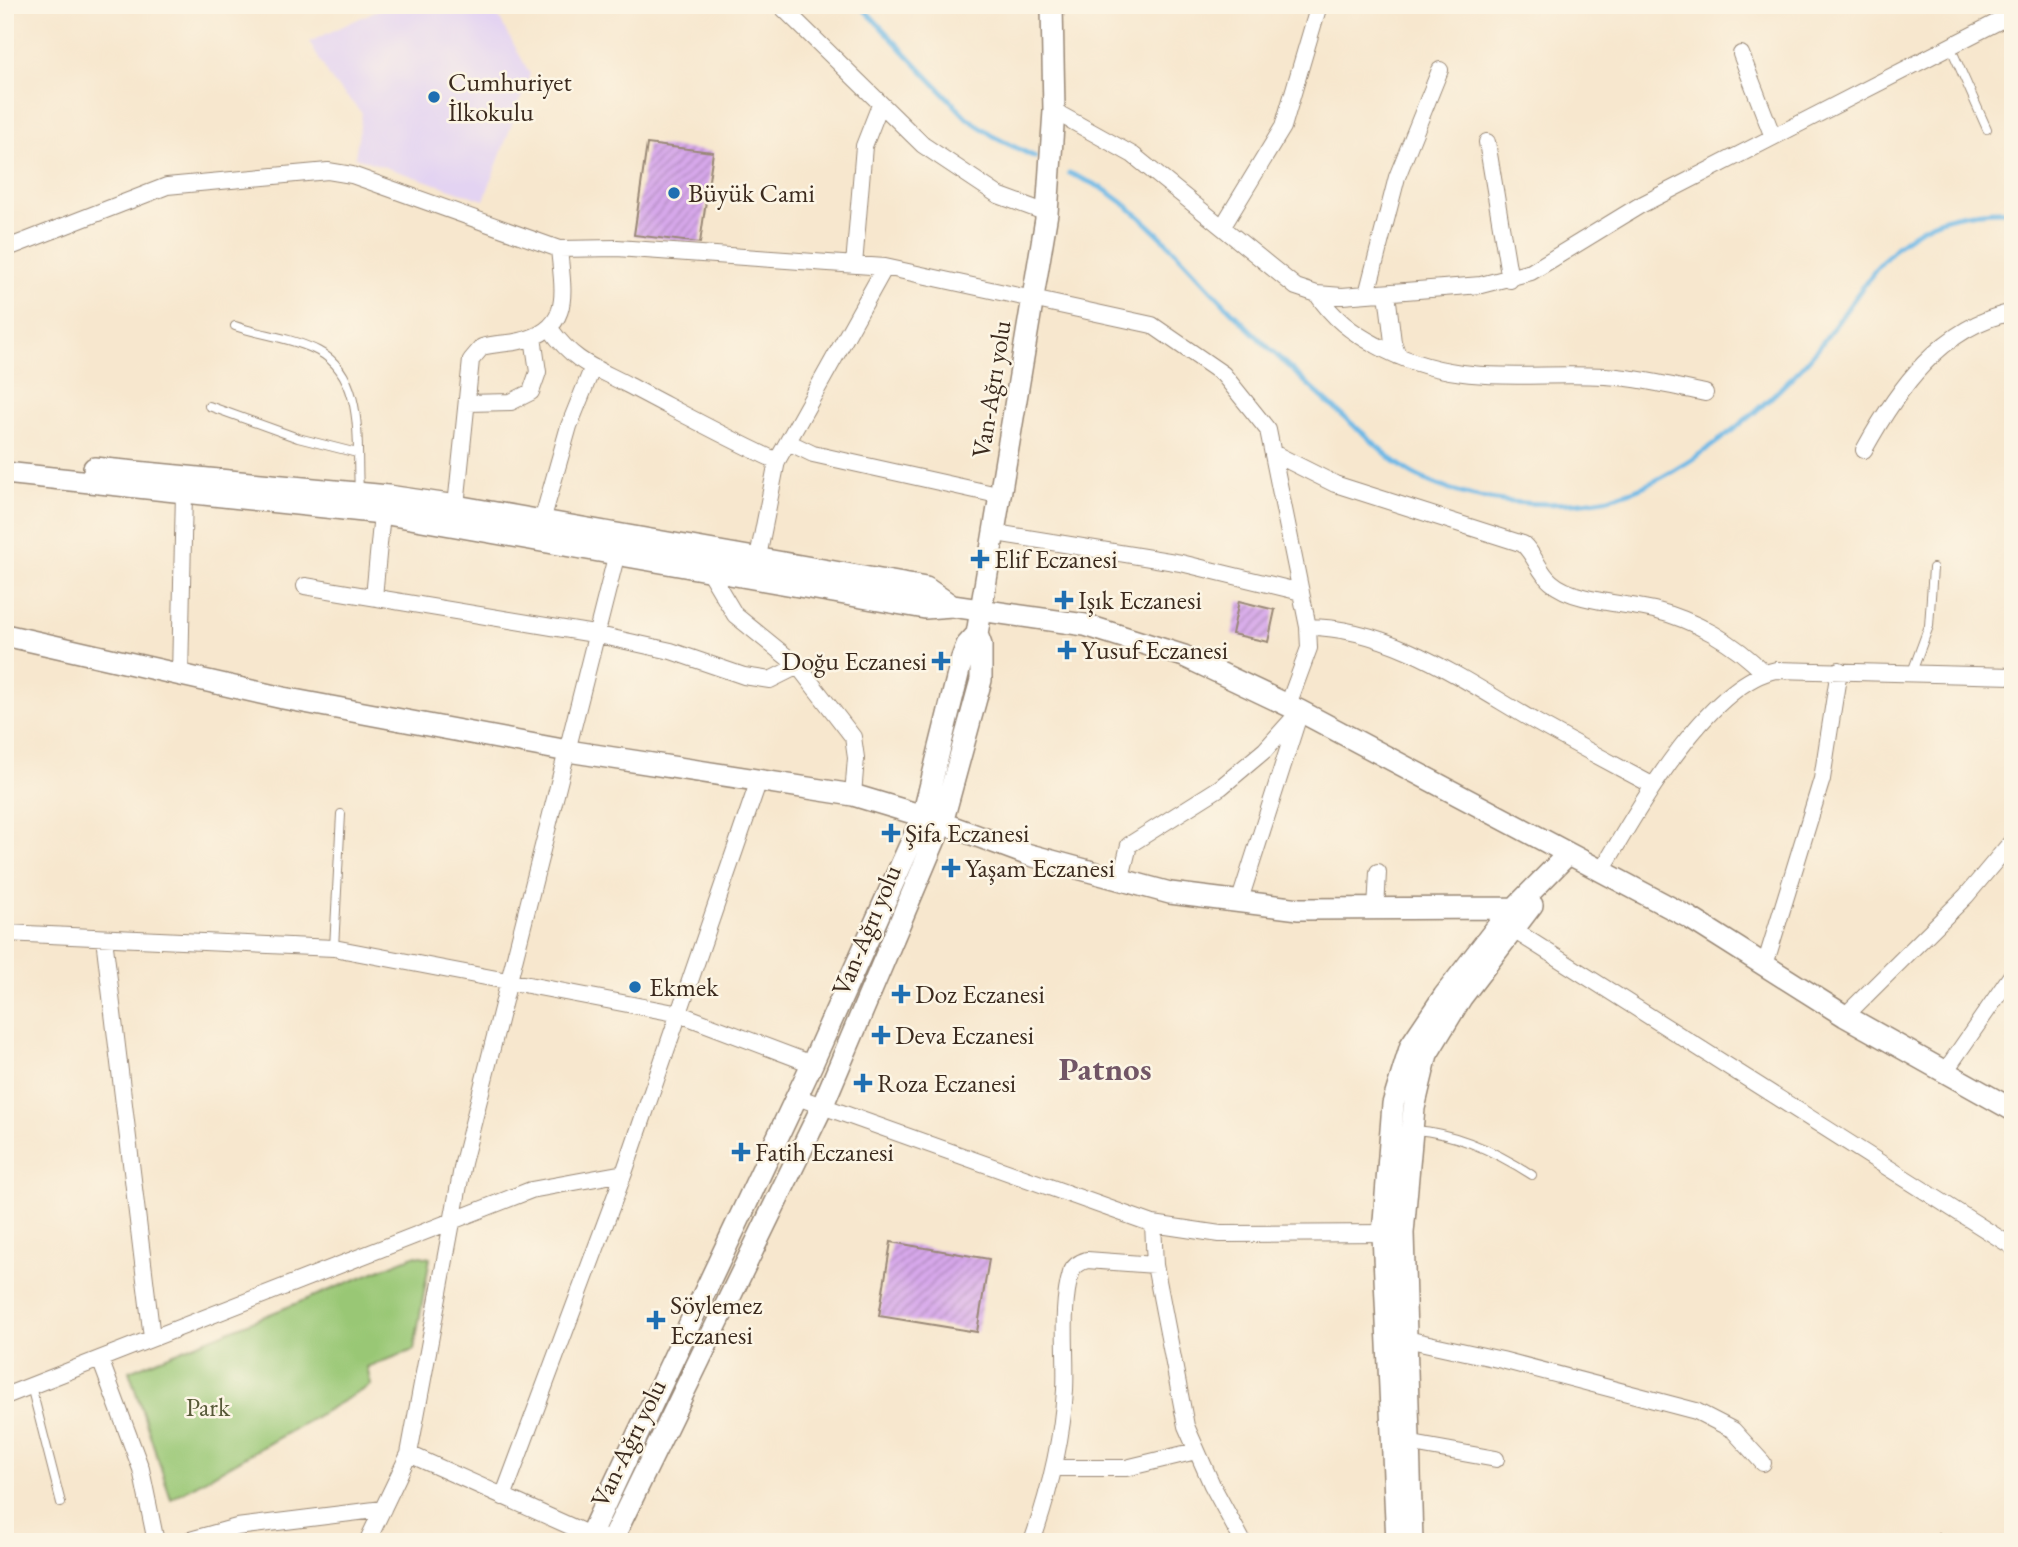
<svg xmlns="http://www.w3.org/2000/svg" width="2018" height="1547" font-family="'EB Garamond',serif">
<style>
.built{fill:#e3d3f2}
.park{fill:#99c775;stroke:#6a784a;stroke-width:2}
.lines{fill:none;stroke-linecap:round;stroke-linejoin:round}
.stream{stroke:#6cb8e6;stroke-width:5}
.building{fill:url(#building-hatch)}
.lane-casing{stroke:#998876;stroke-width:10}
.street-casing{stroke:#998876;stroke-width:18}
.secondary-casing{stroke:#998876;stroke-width:24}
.lane{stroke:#fff;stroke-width:8}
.street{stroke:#fff;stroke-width:16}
.secondary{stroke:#fff;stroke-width:21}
.poi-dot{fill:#1f6fb2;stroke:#fcf5e5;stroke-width:2.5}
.labels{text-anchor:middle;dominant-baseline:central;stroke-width:5;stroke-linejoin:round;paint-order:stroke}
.poi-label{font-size:26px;fill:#3b2a1e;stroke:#fcf5e5;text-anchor:start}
.street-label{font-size:26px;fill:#3b2a1e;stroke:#fcf5e5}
.park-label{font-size:26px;fill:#575938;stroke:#fcf5e5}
.district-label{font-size:33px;font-weight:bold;fill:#725666;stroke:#fcf5e5}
</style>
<defs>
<pattern id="building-hatch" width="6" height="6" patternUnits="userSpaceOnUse" patternTransform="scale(1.75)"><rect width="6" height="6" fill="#d7a8eb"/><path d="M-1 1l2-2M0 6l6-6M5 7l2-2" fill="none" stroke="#b089be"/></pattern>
</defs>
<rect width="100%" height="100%" fill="#fcf5e5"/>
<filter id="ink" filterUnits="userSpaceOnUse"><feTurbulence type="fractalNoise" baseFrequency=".0143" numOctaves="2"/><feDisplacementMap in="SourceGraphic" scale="14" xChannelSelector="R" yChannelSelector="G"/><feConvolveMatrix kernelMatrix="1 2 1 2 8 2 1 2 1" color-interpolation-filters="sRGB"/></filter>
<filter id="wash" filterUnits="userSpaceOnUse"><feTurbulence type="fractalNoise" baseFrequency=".00686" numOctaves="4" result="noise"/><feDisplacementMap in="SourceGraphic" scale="28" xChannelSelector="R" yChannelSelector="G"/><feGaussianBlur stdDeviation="1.57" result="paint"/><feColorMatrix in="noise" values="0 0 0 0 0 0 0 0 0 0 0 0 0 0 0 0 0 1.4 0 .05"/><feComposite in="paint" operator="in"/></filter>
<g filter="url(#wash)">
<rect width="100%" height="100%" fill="#f7e7ce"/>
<path class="built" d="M 388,5 L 492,5 L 530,74 L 484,200 L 355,157 L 362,113 L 332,81 L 309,42 Z"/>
<path class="park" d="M 416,1255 L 430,1258 L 414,1350 L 367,1367 L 371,1385 L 171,1499 L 129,1371 Z"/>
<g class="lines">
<path class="stream" d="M 860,5 L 967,118 L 998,139 L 1035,157
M 1069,173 C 1082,179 1099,185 1111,194 C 1151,222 1184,261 1217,296 C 1262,344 1310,387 1359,430 C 1378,445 1397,467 1419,477 C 1474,504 1546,509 1604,499 C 1675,486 1779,399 1822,343 C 1883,264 1898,208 2013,211"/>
</g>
<g id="blocks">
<path class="building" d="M 647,144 L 713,152 L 700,243 L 634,235 Z
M 1239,601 L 1275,610 L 1268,642 L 1232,634 Z
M 891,1242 L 989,1259 L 977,1332 L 879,1316 Z"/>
</g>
</g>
<g filter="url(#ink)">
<use href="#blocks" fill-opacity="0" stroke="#998876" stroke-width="2"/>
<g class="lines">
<defs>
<path id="lane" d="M 5,19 L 13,5
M 1950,46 L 1987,129
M 235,326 C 261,335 293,338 318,351 C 366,376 356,445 359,490
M 209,406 L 298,438 L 357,453
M 1912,672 L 1929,626 L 1933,568
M 334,948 L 341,814
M 1415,1130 C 1456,1133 1498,1153 1532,1175
M 31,1386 L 61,1503
M 1939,1542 L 1939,1538"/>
<path id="street" d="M 780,5 L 923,145 L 998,195 L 1047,213
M 1741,54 L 1773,137
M 1054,111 L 1133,155 L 1296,287 L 1317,294 L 1342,296 L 1481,285 L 1531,272 L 1639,206 L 2013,14
M 1487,142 L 1510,280
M 1223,226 L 1283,127 L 1319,5
M 5,249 L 167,186 L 328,171 L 352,175 L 559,249 L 617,248 L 885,267 L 1152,325 L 1223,374 L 1268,430 L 1308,627 L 1309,648 L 1288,705
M 854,265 L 864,146 L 880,105
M 1387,293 L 1393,342 L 1398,356
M 1317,294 C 1333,318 1351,332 1376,345 C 1452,388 1523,372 1605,376 C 1639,378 1672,386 1705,393
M 1367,294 L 1397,177 L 1440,70
M 551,330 C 575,363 594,367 628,385 C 678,411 726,438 777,461
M 467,403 L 511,402 L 531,392 L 538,372 L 533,337
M 788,442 L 813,454 L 1002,496
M 1864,450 C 1897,390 1941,326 2013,312
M 1273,453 L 1335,484 L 1523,544 C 1535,555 1539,572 1551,582 C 1573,602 1625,603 1654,610 C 1695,620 1735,643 1764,673
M 456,506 L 471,360 L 482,347 C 494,343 508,344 520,341 C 573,329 563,292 559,249
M 542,521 L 569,426 L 592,369
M 996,533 L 1181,563 L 1301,592
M 756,567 L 777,461 L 885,267
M 707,568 L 735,615 L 798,666 L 853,737 L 856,758 L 853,795
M 305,586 L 594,634 L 671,651 L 744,676 L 770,680 L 798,666
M 374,597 L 382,513
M 1308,627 C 1390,627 1465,681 1534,721 C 1573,743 1613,764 1652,785
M 180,676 L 184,492
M 1601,872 C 1635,814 1707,684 1776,670 L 2013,676
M 1120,882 L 1129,845 L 1221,787 L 1265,750 L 1300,711
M 1239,903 L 1299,715
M 1376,910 L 1378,872
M 1504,924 L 2013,1247
M 5,933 L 334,948 L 680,1014 L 812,1064
M 104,938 L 152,1338
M 1765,965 L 1822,779 L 1839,670
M 1845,1016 L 1966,896 L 2013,840
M 1944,1073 L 2013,973
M 797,1097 L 1153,1224 L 1220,1234 L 1394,1233
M 1153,1224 L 1155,1265 L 1186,1426 L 1212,1485 L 1243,1542
M 1397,1337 L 1502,1360 L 1696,1411 L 1733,1430 L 1763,1463
M 100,1359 L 141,1469 L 156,1542
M 5,1396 L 531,1190 L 624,1173
M 1407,1443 L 1496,1459
M 409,1454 L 590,1535 L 626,1542
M 1054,1468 L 1126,1468 L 1196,1451
M 503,1497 L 624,1173 L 759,780
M 183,1542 L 237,1527 L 383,1509
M 367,1542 L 409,1454 L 463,1163 L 619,545
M 1032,1542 C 1049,1493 1062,1442 1065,1390 C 1067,1353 1060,1309 1071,1273 C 1074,1265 1080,1262 1087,1260 L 1155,1265"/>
<path id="secondary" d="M 94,468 L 388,496 L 456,506 L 926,588 L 952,606
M 5,473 L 382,513 L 925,608 L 952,606 L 1085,625 L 1184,656 L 1300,711 L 1690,918 L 1845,1016 L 2013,1110
M 5,635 L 283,698 L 568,751 L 853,795 L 923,816 L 1026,854 L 1170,893 L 1299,909 L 1513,908 L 1532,905
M 587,1542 L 812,1064 L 923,816 L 962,658 L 967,645 L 977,634
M 611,1542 L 822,1107 L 942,823 L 981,680 L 981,645 L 977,634 L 1047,213 L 1054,111 L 1052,5
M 1397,1542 L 1383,1234 L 1393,1104 L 1411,1045 L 1444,996 L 1501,922 L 1567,855
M 1412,1542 L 1403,1233 L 1414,1108 L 1427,1054 L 1461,998 L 1532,905"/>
</defs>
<use href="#lane" class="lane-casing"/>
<use href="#street" class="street-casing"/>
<use href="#secondary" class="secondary-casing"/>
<use href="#lane" class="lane"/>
<use href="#street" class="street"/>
<use href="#secondary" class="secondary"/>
</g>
</g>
<g class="poi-dot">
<circle cx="434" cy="97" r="7"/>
<circle cx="674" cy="193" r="7"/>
<path d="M976.5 548.5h7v7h7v7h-7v7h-7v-7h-7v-7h7z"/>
<path d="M1060.5 589.5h7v7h7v7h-7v7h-7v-7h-7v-7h7z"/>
<path d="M1063.5 639.5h7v7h7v7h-7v7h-7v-7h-7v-7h7z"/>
<path d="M937.5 650.5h7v7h7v7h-7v7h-7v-7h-7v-7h7z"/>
<path d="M887.5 822.5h7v7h7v7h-7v7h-7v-7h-7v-7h7z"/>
<path d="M947.5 857.5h7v7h7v7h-7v7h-7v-7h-7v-7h7z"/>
<circle cx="635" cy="987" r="7"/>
<path d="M897.5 983.5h7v7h7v7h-7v7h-7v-7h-7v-7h7z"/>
<path d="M877.5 1024.5h7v7h7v7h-7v7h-7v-7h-7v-7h7z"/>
<path d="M859.5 1072.5h7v7h7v7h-7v7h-7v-7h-7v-7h7z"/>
<path d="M737.5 1141.5h7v7h7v7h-7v7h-7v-7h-7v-7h7z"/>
<path d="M652.5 1309.5h7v7h7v7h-7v7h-7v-7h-7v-7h7z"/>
</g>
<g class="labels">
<g class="poi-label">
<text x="448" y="82">Cumhuriyet<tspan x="448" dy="30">İlkokulu</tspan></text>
<text x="688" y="193">Büyük Cami</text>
<text x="994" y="559">Elif Eczanesi</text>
<text x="1078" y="600">Işık Eczanesi</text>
<text x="1081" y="650">Yusuf Eczanesi</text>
<text x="927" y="661" text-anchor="end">Doğu Eczanesi</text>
<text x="905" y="833">Şifa Eczanesi</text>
<text x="965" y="868">Yaşam Eczanesi</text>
<text x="649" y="987">Ekmek</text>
<text x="915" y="994">Doz Eczanesi</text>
<text x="895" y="1035">Deva Eczanesi</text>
<text x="877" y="1083">Roza Eczanesi</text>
<text x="755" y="1152">Fatih Eczanesi</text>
<text x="670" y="1305">Söylemez<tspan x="670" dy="30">Eczanesi</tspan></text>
</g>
<g class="street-label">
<text transform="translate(991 389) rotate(-81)">Van-Ağrı yolu</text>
<text transform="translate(866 930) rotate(-67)">Van-Ağrı yolu</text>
<text transform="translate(628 1443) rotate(-64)">Van-Ağrı yolu</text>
</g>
<g class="park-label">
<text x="208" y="1407">Park</text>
</g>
<g class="district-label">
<text x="1105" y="1068">Patnos</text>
</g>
</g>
<rect width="2018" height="1547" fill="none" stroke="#fcf5e5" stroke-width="28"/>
</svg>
